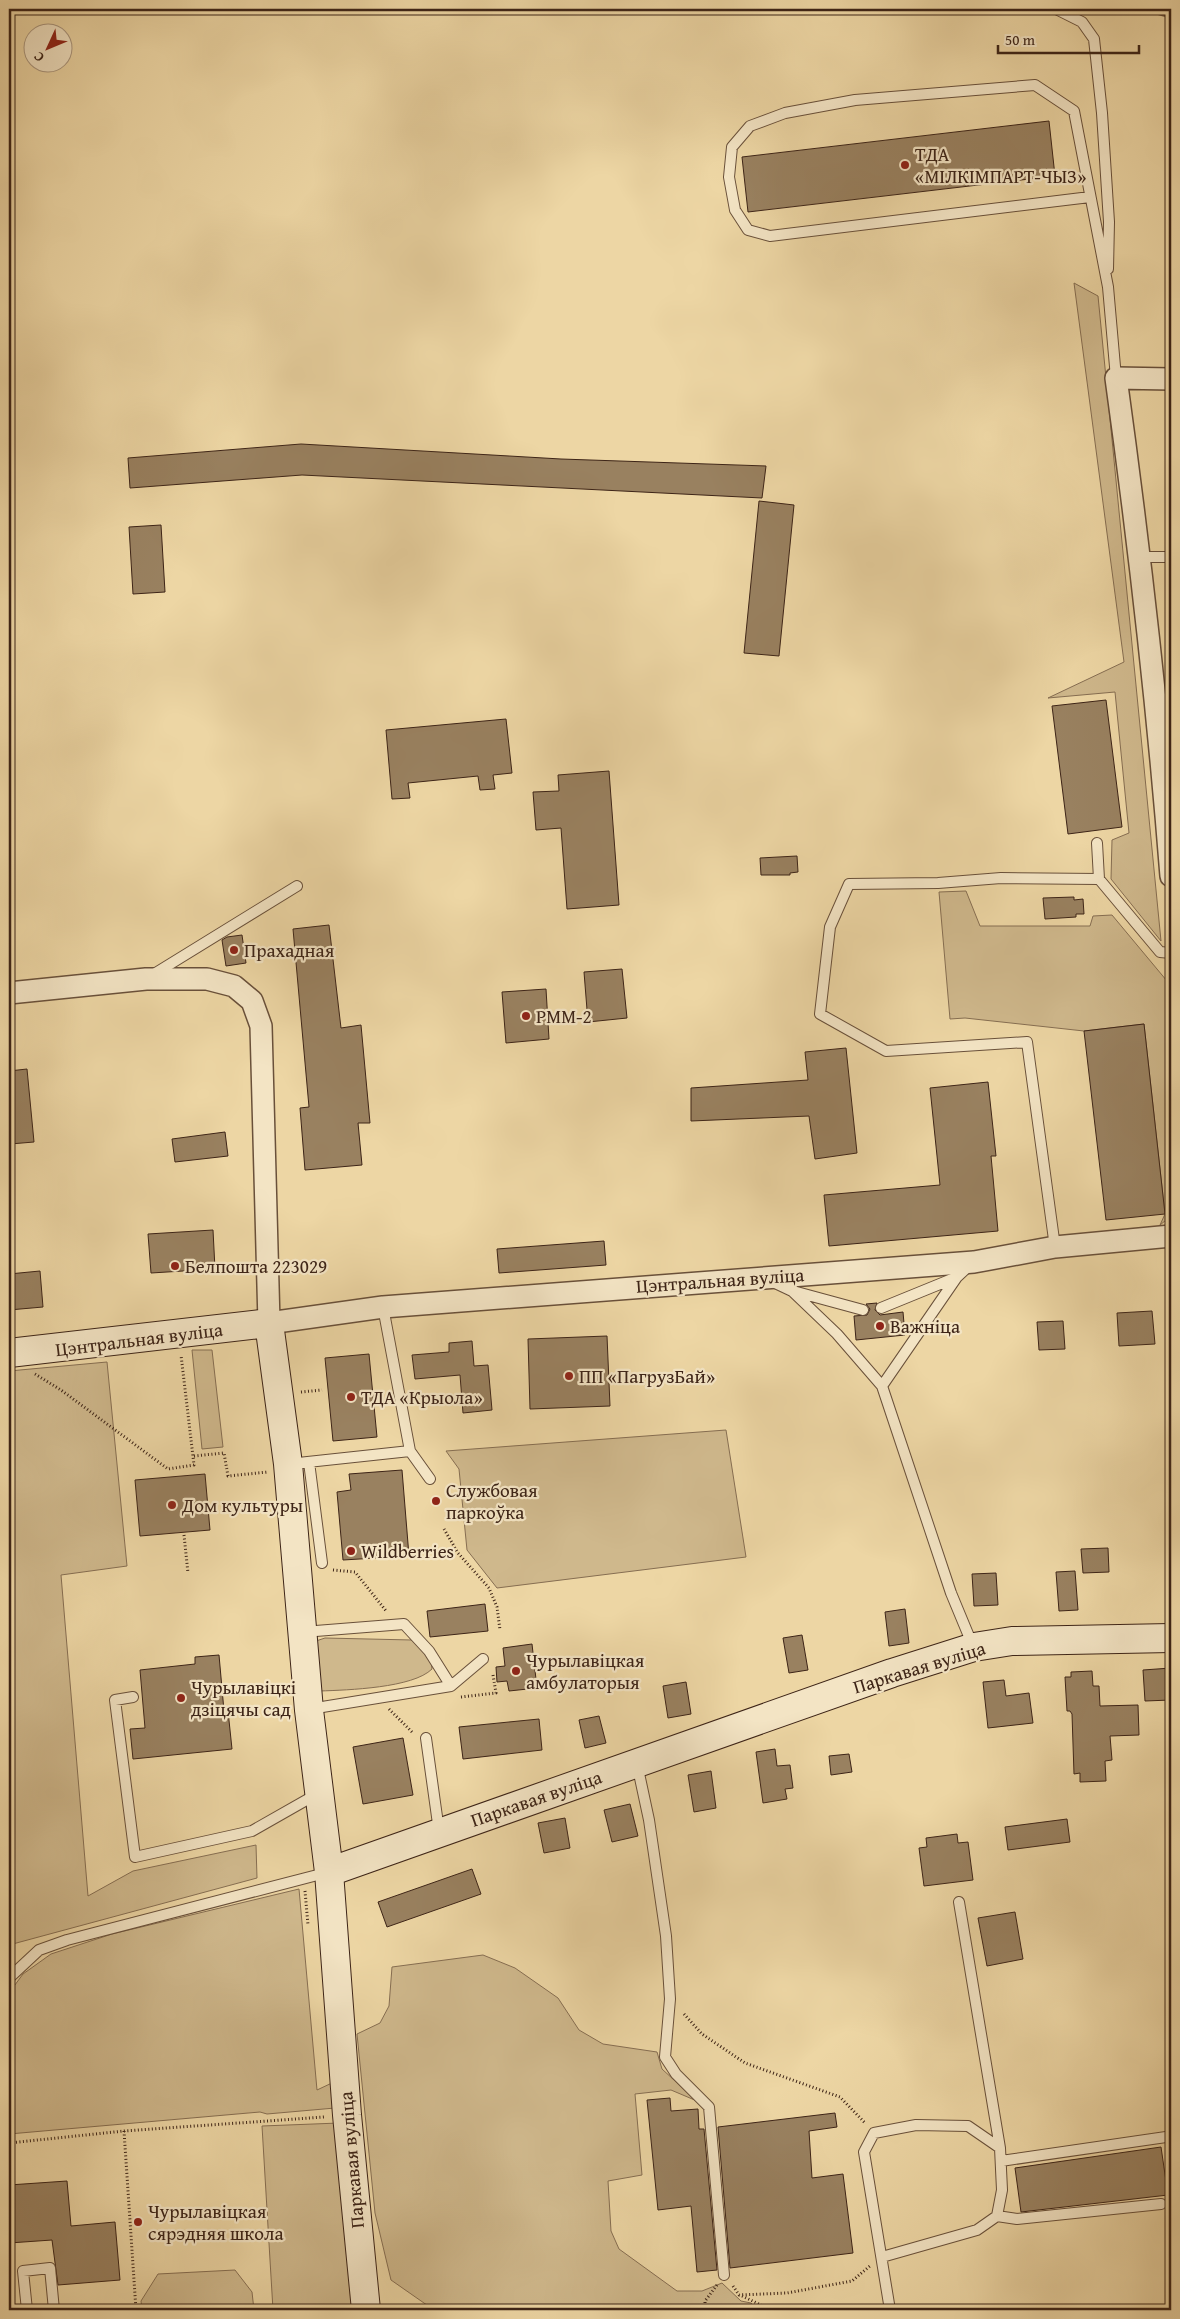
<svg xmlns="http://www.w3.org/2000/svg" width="1180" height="2319" font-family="'Gentium Book Plus',serif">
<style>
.green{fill:#cfb88c;stroke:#866e52}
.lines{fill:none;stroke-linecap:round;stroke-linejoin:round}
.stream{stroke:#836a4f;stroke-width:5.5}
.building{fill:#998160;stroke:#3d2417}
.lane-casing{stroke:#69503a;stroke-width:12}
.street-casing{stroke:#69503a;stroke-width:24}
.secondary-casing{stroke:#3d2417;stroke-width:30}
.path{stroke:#3d2417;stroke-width:3;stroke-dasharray:1 2.5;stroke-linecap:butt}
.lane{stroke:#f3e4c4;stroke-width:10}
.street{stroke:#f3e4c4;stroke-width:21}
.secondary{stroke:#f3e4c4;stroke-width:28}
.poi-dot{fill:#8f2418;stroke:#f3e4c4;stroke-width:2}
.labels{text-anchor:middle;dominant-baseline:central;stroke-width:4.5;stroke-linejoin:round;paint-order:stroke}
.poi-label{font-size:19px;fill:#3d2417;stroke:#f3e4c4;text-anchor:start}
.street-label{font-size:19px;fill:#3d2417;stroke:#f3e4c4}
</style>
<rect width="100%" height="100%" fill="#edd6a4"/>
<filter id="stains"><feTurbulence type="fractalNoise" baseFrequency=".004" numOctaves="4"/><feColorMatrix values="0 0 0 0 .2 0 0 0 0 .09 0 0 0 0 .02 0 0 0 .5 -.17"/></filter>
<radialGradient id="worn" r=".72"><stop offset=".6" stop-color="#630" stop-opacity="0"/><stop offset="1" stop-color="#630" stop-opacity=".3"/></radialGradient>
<path class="green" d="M 1074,283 L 1098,296 L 1161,941 L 1111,879 L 1112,840 L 1129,833 L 1115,692 L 1048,698 L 1124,662 Z
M 966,891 L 980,926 L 1090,926 L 1093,916 L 1112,915 L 1167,981 L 1171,1030 L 1171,1216 L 1160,1225 L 1165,1214 L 1144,1024 L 1084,1031 L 965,1018 L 950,1019 L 939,892 Z
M 192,1350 L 212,1350 L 223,1447 L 202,1449 Z
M 107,1362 L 127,1566 L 61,1575 L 88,1896 L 133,1871 L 256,1845 L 257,1878 L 9,1945 L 9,1371 Z
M 726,1430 L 746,1557 L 497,1588 L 467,1550 L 459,1469 L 446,1451 Z
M 325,1638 L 412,1640 C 420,1647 432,1657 432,1669 C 413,1688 348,1690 320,1691 L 316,1641 Z
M 299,1889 L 317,2090 L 334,2082 L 335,2108 L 267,2114 L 260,2112 L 9,2134 L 9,1993 L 23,1974 L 51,1954 L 112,1934 Z
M 483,1955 L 515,1968 L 558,1998 L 579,2030 L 603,2044 L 657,2052 L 662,2069 L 697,2101 L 671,2090 L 635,2094 L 642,2175 L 608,2181 L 611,2231 L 619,2249 L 677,2291 L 702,2291 L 722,2283 L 741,2301 L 751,2303 L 757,2310 L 558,2310 L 541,2305 L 531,2310 L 434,2310 L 391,2280 L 375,2213 L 357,2034 L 380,2023 L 389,2006 L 392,1967 Z
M 339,2123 L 355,2310 L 273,2310 L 262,2126 Z
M 235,2270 L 252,2292 L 254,2310 L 142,2310 L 141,2301 L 158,2274 Z"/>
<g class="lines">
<path class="stream" d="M 1148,9 L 1171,16"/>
</g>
<path class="building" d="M 1049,121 L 1055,176 L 748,212 L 742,157 Z
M 301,444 L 561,459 L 766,466 L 762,498 L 302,475 L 130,488 L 128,458 Z
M 759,501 L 794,505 L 779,656 L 744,653 Z
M 161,525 L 165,592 L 133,594 L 129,527 Z
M 1106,700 L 1122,827 L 1068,834 L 1052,706 Z
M 506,719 L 512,773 L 493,775 L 495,789 L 480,790 L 478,776 L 408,783 L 410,798 L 392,799 L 386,730 Z
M 609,771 L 619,905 L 567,909 L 561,828 L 536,830 L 533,792 L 559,791 L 558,775 Z
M 797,856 L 798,872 L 790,873 L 790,875 L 761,875 L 760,858 Z
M 1074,897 L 1074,900 L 1083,899 L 1084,914 L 1076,914 L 1076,917 L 1045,919 L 1043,898 Z
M 329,925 L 341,1028 L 361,1025 L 370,1123 L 358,1123 L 362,1165 L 305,1170 L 300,1108 L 309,1107 L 293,929 Z
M 242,935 L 246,963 L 226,966 L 222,940 L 227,937 Z
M 622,969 L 627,1018 L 588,1022 L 584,972 Z
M 546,989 L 549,1039 L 506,1043 L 502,992 Z
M 1144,1024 L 1165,1214 L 1106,1220 L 1084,1031 Z
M 846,1048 L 857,1153 L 815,1159 L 809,1116 L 691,1121 L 691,1088 L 808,1080 L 805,1052 Z
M 27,1069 L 34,1142 L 10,1144 L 9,1071 Z
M 988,1082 L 996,1156 L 991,1156 L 998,1231 L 829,1246 L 824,1195 L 940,1185 L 930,1088 Z
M 225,1132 L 228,1156 L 175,1162 L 172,1139 Z
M 213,1230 L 215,1269 L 151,1273 L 148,1234 Z
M 604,1241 L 606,1265 L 499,1273 L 497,1249 Z
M 40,1271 L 43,1307 L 9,1310 L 9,1274 Z
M 877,1303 L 875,1310 L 880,1315 L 903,1312 L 905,1335 L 856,1340 L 854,1316 L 867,1315 L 870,1309 L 866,1304 Z
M 1152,1311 L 1155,1344 L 1119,1346 L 1117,1313 Z
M 1063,1321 L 1065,1349 L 1039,1350 L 1037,1322 Z
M 607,1336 L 610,1406 L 530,1409 L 528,1339 Z
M 472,1341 L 474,1366 L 488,1365 L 492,1410 L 463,1413 L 460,1375 L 415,1379 L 412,1355 L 449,1352 L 449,1343 Z
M 369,1354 L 377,1437 L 333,1441 L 325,1358 Z
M 402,1470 L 409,1556 L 343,1560 L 337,1492 L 351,1490 L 349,1474 Z
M 205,1474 L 210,1530 L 140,1536 L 135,1480 Z
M 1108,1548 L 1109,1572 L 1083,1573 L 1081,1549 Z
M 1075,1571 L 1078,1610 L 1059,1611 L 1056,1572 Z
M 996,1573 L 998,1605 L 974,1606 L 972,1574 Z
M 485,1604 L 488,1631 L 430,1637 L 427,1611 Z
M 905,1609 L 909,1643 L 889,1646 L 885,1612 Z
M 802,1635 L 808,1670 L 789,1673 L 783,1638 Z
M 532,1644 L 537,1688 L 509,1691 L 507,1681 L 497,1682 L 496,1667 L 505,1666 L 503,1648 Z
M 219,1655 L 224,1711 L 228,1711 L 232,1749 L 133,1759 L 130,1729 L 145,1728 L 140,1670 L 195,1664 L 195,1657 Z
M 1171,1668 L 1171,1700 L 1145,1701 L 1143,1670 Z
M 1092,1671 L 1093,1686 L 1099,1686 L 1100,1706 L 1138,1705 L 1139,1735 L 1110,1736 L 1112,1760 L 1105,1761 L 1106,1781 L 1080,1782 L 1080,1773 L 1074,1774 L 1072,1714 L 1070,1711 L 1067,1711 L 1065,1677 L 1071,1677 L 1071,1672 Z
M 1004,1680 L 1006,1696 L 1029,1693 L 1033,1723 L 988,1728 L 983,1682 Z
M 686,1682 L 691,1714 L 668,1718 L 663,1686 Z
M 599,1716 L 606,1743 L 585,1748 L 579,1720 Z
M 539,1719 L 542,1750 L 463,1759 L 459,1727 Z
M 403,1738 L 413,1795 L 363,1804 L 353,1747 Z
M 775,1749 L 777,1766 L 790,1765 L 793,1788 L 785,1789 L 787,1799 L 763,1803 L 756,1752 Z
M 849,1754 L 852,1772 L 831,1775 L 829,1756 Z
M 711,1771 L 716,1808 L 694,1812 L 688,1775 Z
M 630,1804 L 638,1836 L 612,1842 L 604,1810 Z
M 565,1818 L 570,1848 L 544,1853 L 538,1823 Z
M 1067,1819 L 1070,1842 L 1008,1850 L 1005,1827 Z
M 957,1834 L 958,1843 L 968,1842 L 973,1880 L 924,1886 L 919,1848 L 927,1847 L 926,1838 Z
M 472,1869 L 481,1894 L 387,1927 L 378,1902 Z
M 1015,1912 L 1023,1959 L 987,1966 L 978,1918 Z
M 670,2098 L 671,2111 L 698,2109 L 699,2129 L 704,2129 L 717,2270 L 697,2272 L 691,2206 L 658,2210 L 647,2100 Z
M 835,2113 L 837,2127 L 809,2131 L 812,2178 L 843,2174 L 853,2253 L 730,2268 L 718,2127 Z
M 1161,2147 L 1168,2195 L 1021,2212 L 1015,2168 Z
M 67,2181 L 71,2226 L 115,2222 L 120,2280 L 58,2285 L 52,2240 L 9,2243 L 9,2185 Z"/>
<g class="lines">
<defs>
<path id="lane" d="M 1056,9 L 1082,22 L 1094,39 L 1102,113 L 1109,222 L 1108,269
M 1090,197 L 770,236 L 748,230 L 735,210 L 729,177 L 732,147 L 750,126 L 785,113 L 855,100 L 1035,85 L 1074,111 L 1108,287 L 1116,378
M 1141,557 L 1171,557
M 1097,843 L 1099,879
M 154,974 L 297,886
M 1055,1247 L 1027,1042 L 886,1051 L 820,1014 L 830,927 L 849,884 L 938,883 L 1001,878 L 1099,879 L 1160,952 L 1171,953
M 773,1282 L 792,1291 L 837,1334 L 882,1386 L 951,1593 L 973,1646
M 793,1291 L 863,1310
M 881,1308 L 957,1277
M 882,1386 L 957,1277 L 971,1264
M 410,1451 L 430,1479
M 309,1462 L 322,1563
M 289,1464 L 410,1451 L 383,1307
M 303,1632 L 404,1624 L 429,1651 L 451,1686
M 133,1697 L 115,1700 L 135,1857 L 252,1831 L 317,1794
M 310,1709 L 451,1686 L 483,1659
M 426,1738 L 439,1831
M 637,1764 L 649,1820 L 666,1936 L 670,1999 L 665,2057 L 676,2074 L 709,2107 L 724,2275
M 959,1902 L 1000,2148
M 9,1978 L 39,1950 L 67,1940 L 329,1872
M 1001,2161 L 1166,2137
M 997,2216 L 1017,2219 L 1161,2204
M 882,2257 L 977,2230 L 997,2216 L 1002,2190 L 1000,2148 L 968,2126 L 916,2125 L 874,2133 L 864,2152 L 890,2310
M 27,2310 L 23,2271 L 50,2268 L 54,2310"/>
<path id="street" d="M 1171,379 L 1116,378 C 1139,544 1158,710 1171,876
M 9,993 L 146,979 L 207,979 L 234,986 L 252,1001 L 261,1026 L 269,1323 L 383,1307 L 974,1262 L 1055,1247 L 1171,1236"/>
<path id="secondary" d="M 9,1353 L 269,1323 L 288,1464 L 309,1710 L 329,1872 L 347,2115 L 366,2310
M 329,1872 L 892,1673 L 974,1647 L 1012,1641 L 1171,1638"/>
</defs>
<use href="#lane" class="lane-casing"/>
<use href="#street" class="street-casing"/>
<use href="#secondary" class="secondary-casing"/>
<path class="path" d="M 35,1374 L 61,1390 L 168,1469 L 194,1465 L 181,1355
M 301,1392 L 322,1390
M 194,1456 L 224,1453 L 228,1476 L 268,1472
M 444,1529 L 458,1553 L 489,1588 L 497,1607 L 500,1630
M 184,1535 L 188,1573
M 333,1570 L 355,1572 L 387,1612
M 461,1697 L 496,1693 L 493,1675
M 389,1709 L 413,1733
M 305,1891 L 308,1925
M 684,2014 L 702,2034 L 745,2063 L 840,2097 L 865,2123
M 124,2131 L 136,2310
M 9,2143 L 124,2131 L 324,2117
M 733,2286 L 739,2295 L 787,2293 L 852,2281 L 870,2266
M 742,2296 L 761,2305 L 763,2310
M 705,2310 L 705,2301 L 717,2285"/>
<use href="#lane" class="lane"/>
<use href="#street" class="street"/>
<use href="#secondary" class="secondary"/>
</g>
<g class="poi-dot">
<circle cx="905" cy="165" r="5"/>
<circle cx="234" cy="950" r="5"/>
<circle cx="526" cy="1016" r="5"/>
<circle cx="175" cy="1266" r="5"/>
<circle cx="880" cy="1326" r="5"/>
<circle cx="569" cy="1376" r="5"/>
<circle cx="351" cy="1397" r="5"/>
<circle cx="436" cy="1501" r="5"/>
<circle cx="172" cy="1505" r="5"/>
<circle cx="351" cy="1551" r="5"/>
<circle cx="516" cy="1671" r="5"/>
<circle cx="181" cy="1698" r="5"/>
<circle cx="138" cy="2222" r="5"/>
</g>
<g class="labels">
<g class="poi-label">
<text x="915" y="154">ТДА<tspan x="915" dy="22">«МIЛКIМПАРТ-ЧЫЗ»</tspan></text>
<text x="244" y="950">Прахадная</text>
<text x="536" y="1016">РММ-2</text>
<text x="185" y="1266">Белпошта 223029</text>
<text x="890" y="1326">Важніца</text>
<text x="579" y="1376">ПП «ПагрузБай»</text>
<text x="361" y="1397">ТДА «Крыола»</text>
<text x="446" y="1490">Службовая<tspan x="446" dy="22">паркоўка</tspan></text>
<text x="182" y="1505">Дом культуры</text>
<text x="361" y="1551">Wildberries</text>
<text x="526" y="1660">Чурылавіцкая<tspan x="526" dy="22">амбулаторыя</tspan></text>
<text x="191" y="1687">Чурылавіцкі<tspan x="191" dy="22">дзіцячы сад</tspan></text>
<text x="148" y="2211">Чурылавіцкая<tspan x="148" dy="22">сярэдняя школа</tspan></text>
</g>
<g class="street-label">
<text transform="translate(720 1280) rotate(-4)">Цэнтральная вуліца</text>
<text transform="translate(139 1339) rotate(-7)">Цэнтральная вуліца</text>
<text transform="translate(919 1667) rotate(-17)">Паркавая вуліца</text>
<text transform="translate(536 1798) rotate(-19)">Паркавая вуліца</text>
<text transform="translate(351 2160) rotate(-95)">Паркавая вуліца</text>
</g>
</g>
<rect width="1180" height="2319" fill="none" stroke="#edd6a4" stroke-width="30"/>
<rect x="10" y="10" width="1160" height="2299" fill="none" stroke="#3d2417" stroke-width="2.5"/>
<rect x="15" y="15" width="1150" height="2289" fill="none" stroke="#3d2417"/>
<g transform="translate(48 48) rotate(226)"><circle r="24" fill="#f3e4c4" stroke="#aa977f"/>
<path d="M0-4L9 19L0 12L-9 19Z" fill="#8f2418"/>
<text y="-8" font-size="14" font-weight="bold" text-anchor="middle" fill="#3d2417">С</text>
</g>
<path d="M998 45v8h141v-8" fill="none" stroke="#3d2417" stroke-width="2.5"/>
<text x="1005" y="45" font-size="15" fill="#3d2417" stroke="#f3e4c4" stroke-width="4" paint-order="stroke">50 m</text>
<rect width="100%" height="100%" filter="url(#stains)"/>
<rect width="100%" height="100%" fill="url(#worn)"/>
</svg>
